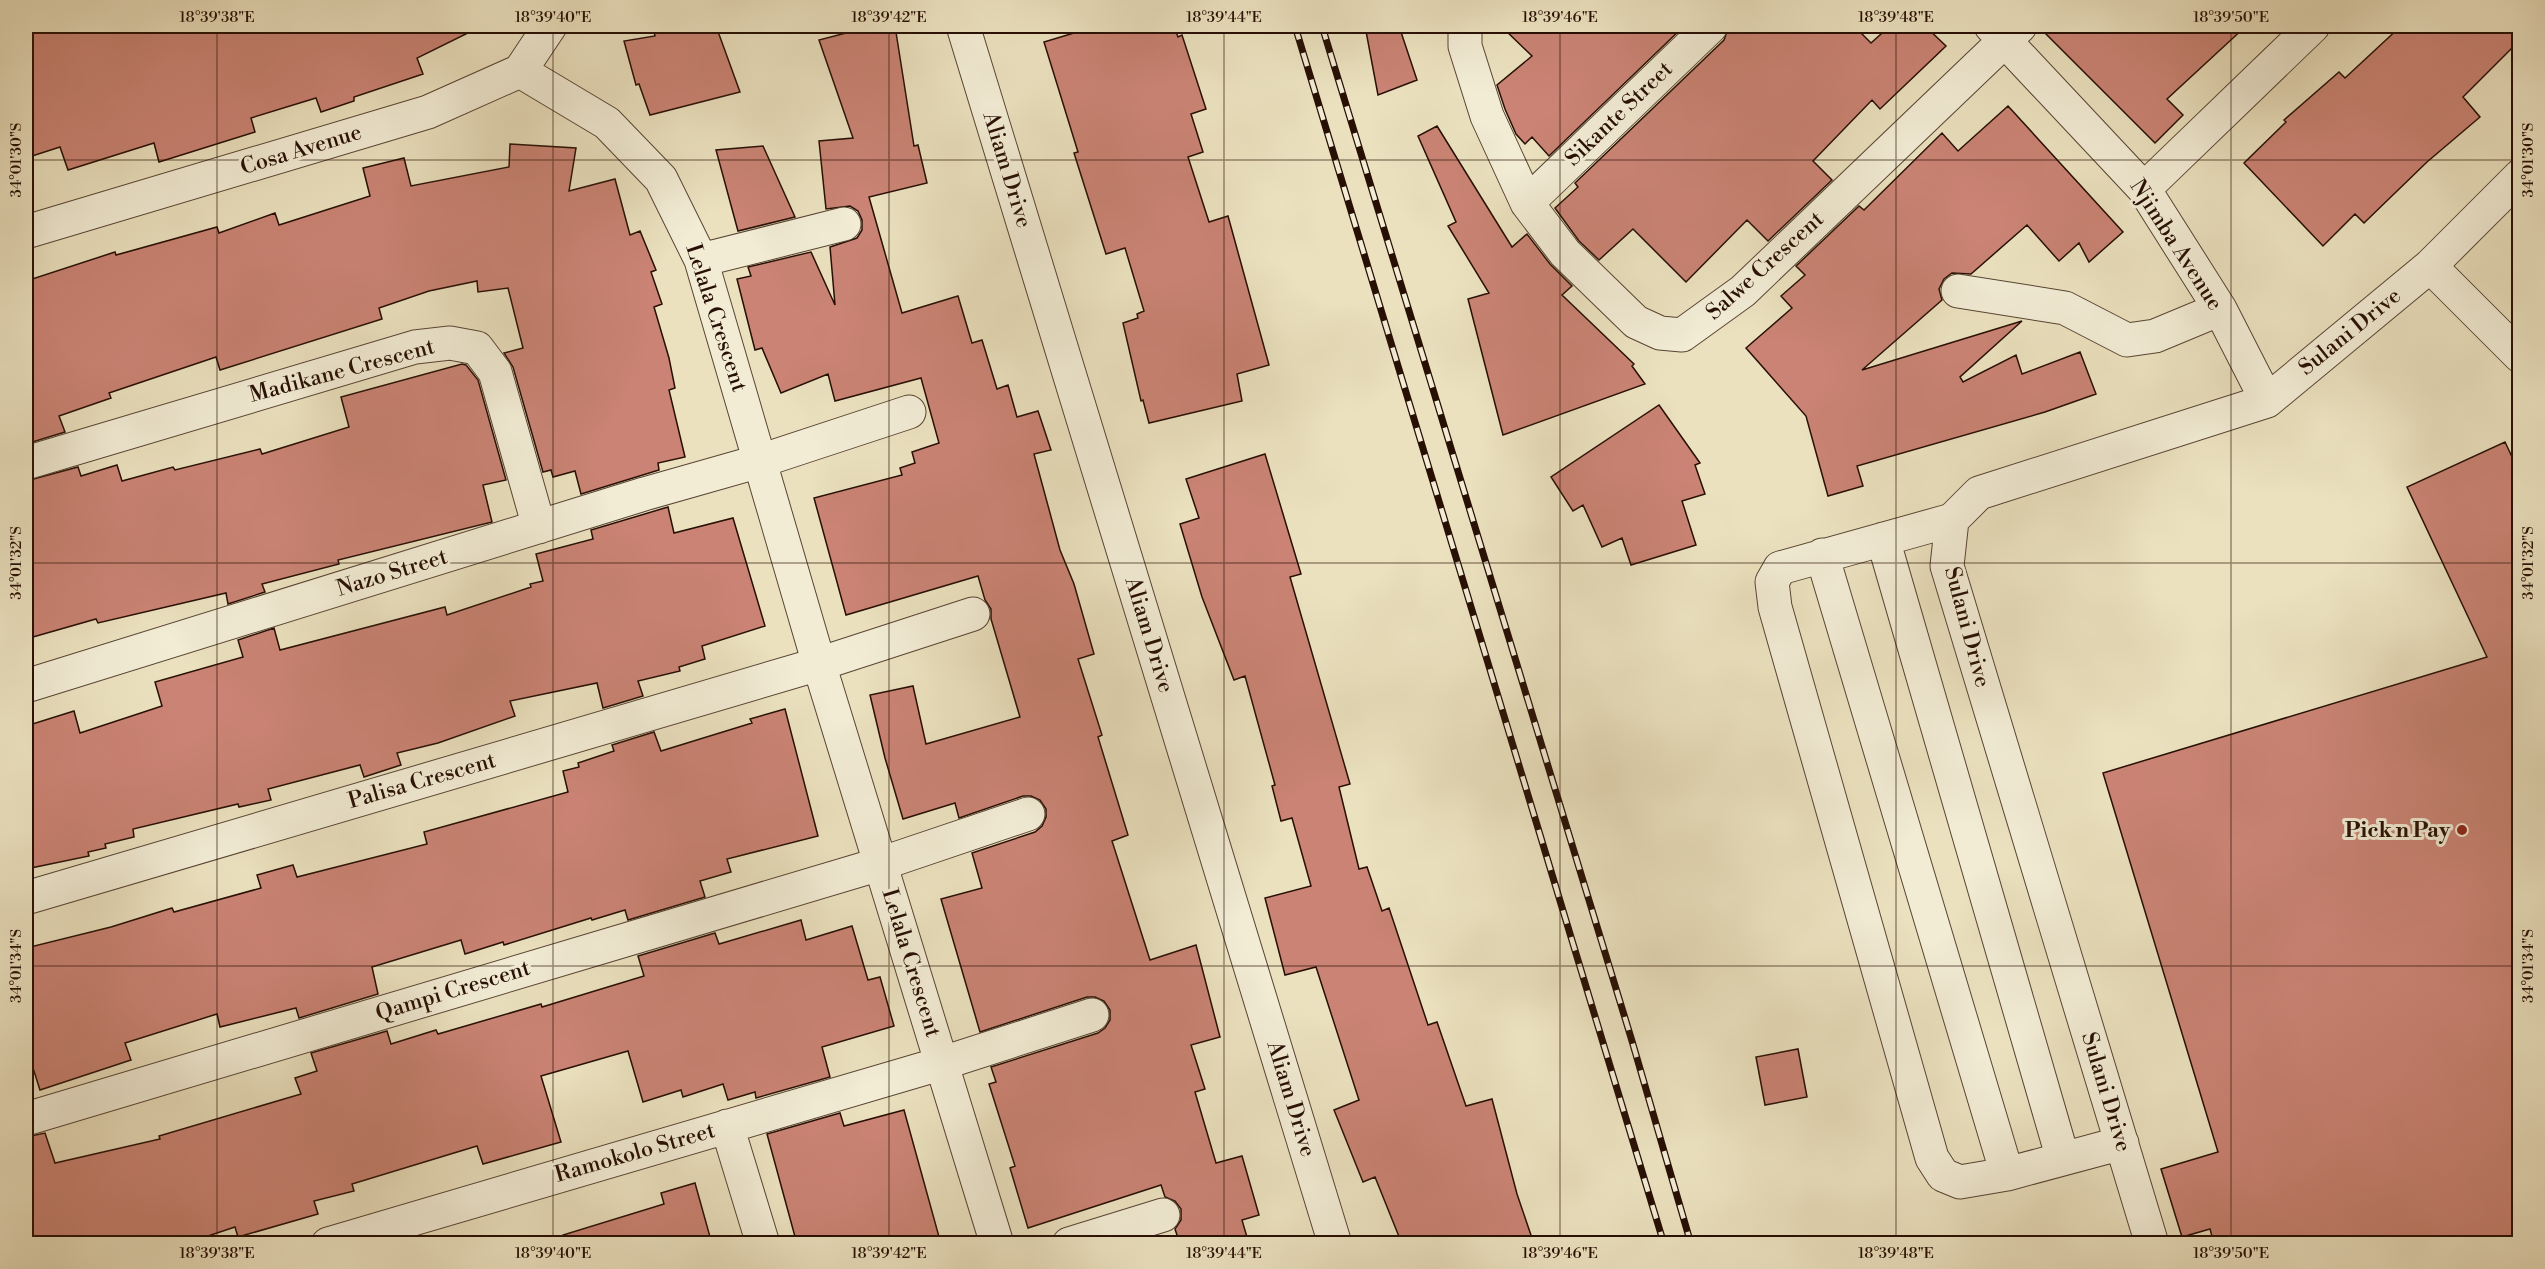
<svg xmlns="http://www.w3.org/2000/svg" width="2545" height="1269" font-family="'Libre Bodoni',serif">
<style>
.building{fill:#ca8374;stroke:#270f04;stroke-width:1.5}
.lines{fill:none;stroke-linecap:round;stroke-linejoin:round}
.minor-casing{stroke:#584433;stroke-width:35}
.minor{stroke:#f2ecd5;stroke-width:33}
.rail-casing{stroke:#270f04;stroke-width:7}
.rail{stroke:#f2ecd5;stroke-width:4.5;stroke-dasharray:14;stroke-linecap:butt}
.ticks{fill:none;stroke:#270f04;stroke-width:1.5;stroke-opacity:0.45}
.poi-dot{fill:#8f2418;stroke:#f2ecd5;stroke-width:2}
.labels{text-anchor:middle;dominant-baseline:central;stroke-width:6;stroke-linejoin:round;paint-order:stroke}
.street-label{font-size:22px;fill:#270f04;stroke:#f2ecd5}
.poi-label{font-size:22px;font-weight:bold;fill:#270f04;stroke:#f2ecd5;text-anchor:end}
.neatline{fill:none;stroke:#270f04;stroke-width:2}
.ticks-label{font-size:15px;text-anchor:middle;fill:#270f04}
</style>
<rect width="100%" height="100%" fill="#ebe1bf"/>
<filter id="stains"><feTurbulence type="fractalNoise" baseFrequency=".00333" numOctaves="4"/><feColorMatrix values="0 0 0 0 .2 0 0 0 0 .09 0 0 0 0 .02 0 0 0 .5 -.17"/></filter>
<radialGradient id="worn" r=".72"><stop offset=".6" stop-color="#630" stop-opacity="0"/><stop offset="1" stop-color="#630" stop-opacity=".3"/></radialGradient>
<path class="building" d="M 26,26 L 482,26 L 417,58 L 423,74 L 354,97 L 354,101 L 321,112 L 316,98 L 251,118 L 255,132 L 159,162 L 154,143 L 68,170 L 60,147 L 26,158 Z
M 653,26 L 716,26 L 740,92 L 650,115 L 639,84 L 636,85 L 624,41 L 655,36 Z
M 873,26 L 895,26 L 914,146 L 918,145 L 927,183 L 869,197 L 902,313 L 958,296 L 972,343 L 982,340 L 997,389 L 1008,385 L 1017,417 L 1038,411 L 1051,450 L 1034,454 L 1060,550 L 1074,584 L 1094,654 L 1078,659 L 1102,735 L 1098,737 L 1128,835 L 1112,841 L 1150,960 L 1196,945 L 1220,1037 L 1191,1045 L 1205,1089 L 1195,1092 L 1216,1163 L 1242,1156 L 1259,1215 L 1242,1220 L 1249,1244 L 1180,1244 L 1175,1229 L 1181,1220 L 1181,1209 L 1175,1201 L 1165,1197 L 1161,1185 L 1028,1228 L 1010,1168 L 1015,1166 L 989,1084 L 996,1082 L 991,1067 L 1098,1033 L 1105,1028 L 1110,1020 L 1110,1010 L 1104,1001 L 1095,997 L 1087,997 L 980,1032 L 941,899 L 982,888 L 972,853 L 1035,832 L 1042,826 L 1046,817 L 1046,809 L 1040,800 L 1031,796 L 1023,796 L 959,818 L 955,803 L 903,819 L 885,758 L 870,695 L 913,686 L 926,744 L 1020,717 L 991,619 L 991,609 L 985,600 L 978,576 L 846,615 L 814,498 L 902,475 L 900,468 L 915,463 L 912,452 L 939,443 L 921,378 L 835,401 L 828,374 L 781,393 L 762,348 L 755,350 L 737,279 L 751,276 L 748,267 L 811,252 L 835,305 L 830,247 L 857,238 L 862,230 L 862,220 L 858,211 L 850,206 L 826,209 L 819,141 L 853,138 L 819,40 Z
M 1097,26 L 1174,26 L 1178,37 L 1182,35 L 1206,109 L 1191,114 L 1203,152 L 1188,157 L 1209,222 L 1228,216 L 1269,365 L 1237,374 L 1242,401 L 1149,423 L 1143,400 L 1141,401 L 1123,323 L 1138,318 L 1137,314 L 1144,311 L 1125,248 L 1106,254 L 1074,153 L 1078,152 L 1044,42 Z
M 1365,26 L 1399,26 L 1417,80 L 1378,95 Z
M 1501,26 L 1684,26 L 1549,156 L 1532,137 L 1525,144 L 1516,134 L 1505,109 L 1497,85 L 1532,56 Z
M 1729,26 L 1854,26 L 1871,43 L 1890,26 L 1925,26 L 1946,46 L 1880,109 L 1872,100 L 1813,161 L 1832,180 L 1768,241 L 1747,220 L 1686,282 L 1633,229 L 1599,260 L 1579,241 L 1555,208 L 1578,187 L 1575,183 L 1724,40 Z
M 2038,26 L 2246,26 L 2167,99 L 2183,115 L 2155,143 Z
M 2401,26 L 2520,26 L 2520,40 L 2463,97 L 2480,117 L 2427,162 L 2364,223 L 2355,214 L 2323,246 L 2244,163 L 2286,122 L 2284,120 L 2339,72 L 2345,78 Z
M 2008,106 L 2123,232 L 2089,262 L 2079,243 L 2059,261 L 2027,225 L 1971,274 L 1952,273 L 1944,279 L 1939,289 L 1942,300 L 1862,370 L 2022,321 L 1960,377 L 1963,382 L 2016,355 L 2022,374 L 2080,352 L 2096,394 L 2045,412 L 1857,466 L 1863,486 L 1828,496 L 1806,416 L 1746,348 L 1792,308 L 1781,296 L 1805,275 L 1796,266 L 1859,206 L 1864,210 L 1942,133 L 1958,151 Z
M 1437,126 L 1512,247 L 1527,234 L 1550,264 L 1572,286 L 1562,295 L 1634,364 L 1632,366 L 1645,384 L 1503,435 L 1468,299 L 1489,293 L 1448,226 L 1456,222 L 1418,136 Z
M 510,144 L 576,148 L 569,191 L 615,179 L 630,235 L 640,231 L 656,270 L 651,272 L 662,304 L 654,307 L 669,358 L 675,388 L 669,390 L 685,457 L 658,463 L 659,470 L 581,494 L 575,471 L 553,477 L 551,470 L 543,472 L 513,367 L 504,353 L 523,348 L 508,288 L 478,292 L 477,281 L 429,291 L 379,308 L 382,319 L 220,370 L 216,357 L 109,393 L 111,398 L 59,416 L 65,432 L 26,444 L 26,281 L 115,252 L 116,255 L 217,227 L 219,233 L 275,213 L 279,225 L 370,196 L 363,168 L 404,158 L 411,186 L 509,167 Z
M 763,146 L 795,217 L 738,231 L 716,150 Z
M 462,364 L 466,365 L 478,380 L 506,480 L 483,485 L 492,522 L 338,560 L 339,564 L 262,584 L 265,592 L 228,604 L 226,593 L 98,623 L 96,619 L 26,639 L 26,481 L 78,467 L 81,476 L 117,465 L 122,481 L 173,467 L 175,470 L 260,449 L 262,454 L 349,427 L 341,397 Z
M 1659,405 L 1700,463 L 1695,465 L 1705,494 L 1682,501 L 1696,545 L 1631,565 L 1622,538 L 1602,547 L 1583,505 L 1573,511 L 1551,477 Z
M 2505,442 L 2520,474 L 2520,1244 L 2214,1244 L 2210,1229 L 2182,1237 L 2161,1169 L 2218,1152 L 2103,773 L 2487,657 L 2407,487 Z
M 1265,454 L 1301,574 L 1290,577 L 1350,784 L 1339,787 L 1359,869 L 1367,867 L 1382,911 L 1389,908 L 1428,1025 L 1437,1022 L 1466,1106 L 1492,1099 L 1517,1194 L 1534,1244 L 1402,1244 L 1375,1177 L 1363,1182 L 1334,1110 L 1359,1100 L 1316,967 L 1285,975 L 1265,898 L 1311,886 L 1292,818 L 1281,821 L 1272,786 L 1275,785 L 1245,676 L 1234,680 L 1202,597 L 1180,524 L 1199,518 L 1186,479 Z
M 668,507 L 674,533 L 733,518 L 765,626 L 702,646 L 705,659 L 679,667 L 680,671 L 638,681 L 643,696 L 603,708 L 597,683 L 510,701 L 515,716 L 438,743 L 397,753 L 401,765 L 364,777 L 360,765 L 268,789 L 271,800 L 239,807 L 238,804 L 133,829 L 134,837 L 105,844 L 106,848 L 88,852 L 89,856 L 26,869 L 26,726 L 74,711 L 80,733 L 162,706 L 155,682 L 243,657 L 238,640 L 274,628 L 280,650 L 445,607 L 447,615 L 531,587 L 530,584 L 543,581 L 536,554 L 593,539 L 591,530 Z
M 785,709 L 818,836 L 727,859 L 731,872 L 700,881 L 705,897 L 628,920 L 625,910 L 592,920 L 591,918 L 504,945 L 503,942 L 465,954 L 461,940 L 372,967 L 378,994 L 299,1018 L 296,1008 L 220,1027 L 217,1014 L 125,1043 L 131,1060 L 40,1090 L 33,1068 L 26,1071 L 26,948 L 111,927 L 172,908 L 174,912 L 261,888 L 257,875 L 293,865 L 297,877 L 427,844 L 424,832 L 568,792 L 563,771 L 579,767 L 578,763 L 614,751 L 612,745 L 654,732 L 661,751 L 752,723 L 750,719 Z
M 801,920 L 806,940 L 852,926 L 868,980 L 880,977 L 894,1026 L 822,1047 L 830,1077 L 756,1098 L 755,1092 L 728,1100 L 723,1084 L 683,1097 L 681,1090 L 643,1102 L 628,1051 L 541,1076 L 561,1142 L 483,1164 L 477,1146 L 352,1184 L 354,1191 L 314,1201 L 318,1214 L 238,1237 L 235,1227 L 184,1244 L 26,1244 L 26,1137 L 45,1133 L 55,1163 L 160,1139 L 159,1136 L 301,1094 L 295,1078 L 317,1071 L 311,1053 L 387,1031 L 391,1044 L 436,1030 L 438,1034 L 541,1004 L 542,1007 L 644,976 L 638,956 L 715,933 L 719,944 Z
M 1798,1049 L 1807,1097 L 1765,1105 L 1756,1057 Z
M 904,1110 L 941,1244 L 797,1244 L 767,1134 L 840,1113 L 844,1126 Z
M 695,1183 L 712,1244 L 564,1244 L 563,1235 L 664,1204 L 661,1193 Z"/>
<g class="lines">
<defs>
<path id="minor" d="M 963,26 L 1335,1244
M 1465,26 L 1465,46 L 1487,116 L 1527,203 L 1565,253 L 1636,322 L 1660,333 L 1682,335 L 1743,291 L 2020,26
M 1991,26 L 2144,189 L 2220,309 L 2267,401
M 520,71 L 607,123 L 661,179 L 701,260 L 819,664 L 997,1244
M 2144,189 L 2313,26
M 1527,203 L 1711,26
M 26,232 L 428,112 L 520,71 L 550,26
M 701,260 L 844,224
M 2430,266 L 2520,356
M 1958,291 L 2065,308 L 2127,340 L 2155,336 L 2220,309
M 26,463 L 415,347 L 450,343 L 477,348 L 495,372 L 539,527
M 1952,520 L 1780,568 L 1772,582 L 1775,607 L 1932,1158 L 1943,1175 L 1960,1182 L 2007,1174 L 2122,1143
M 1883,539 L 2063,1159
M 1822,555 L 2007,1174
M 26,686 L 644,494 L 760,461 L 909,412
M 26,898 L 819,664 L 973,614
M 26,1119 L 880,864 L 1028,814
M 727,1126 L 763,1244
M 328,1244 L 943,1063 L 1092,1015
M 1069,1244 L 1163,1215
M 2152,1244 L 1947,566 L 1952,520 L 1979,493 L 2267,401 L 2430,266 L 2520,176"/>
</defs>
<use href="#minor" class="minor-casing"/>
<use href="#minor" class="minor"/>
<defs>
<path id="rail" d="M 1295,26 L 1664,1244
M 1322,26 L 1632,1041 L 1691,1244"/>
</defs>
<use href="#rail" class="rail-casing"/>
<use href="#rail" class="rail"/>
</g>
<path class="ticks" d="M 217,26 L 217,1244M 553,26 L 553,1244M 889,26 L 889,1244M 1224,26 L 1224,1244M 1560,26 L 1560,1244M 1896,26 L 1896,1244M 2231,26 L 2231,1244M 26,160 L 2520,160M 26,563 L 2520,563M 26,966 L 2520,966"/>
<circle class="poi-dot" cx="2462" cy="830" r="6"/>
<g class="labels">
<g class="street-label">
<text transform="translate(1619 114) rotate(-44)">Sikante Street</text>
<text transform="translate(301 150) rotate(-17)">Cosa Avenue</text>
<text transform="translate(1007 170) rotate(73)">Aliam Drive</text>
<text transform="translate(2176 245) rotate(57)">Njimba Avenue</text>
<text transform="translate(1765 266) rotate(-42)">Salwe Crescent</text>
<text transform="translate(716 318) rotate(72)">Lelala Crescent</text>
<text transform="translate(2350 332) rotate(-39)">Sulani Drive</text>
<text transform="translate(342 371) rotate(-15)">Madikane Crescent</text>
<text transform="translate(392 573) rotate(-17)">Nazo Street</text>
<text transform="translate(1967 627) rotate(75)">Sulani Drive</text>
<text transform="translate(1149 635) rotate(73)">Aliam Drive</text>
<text transform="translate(422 781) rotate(-16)">Palisa Crescent</text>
<text transform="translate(911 963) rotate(73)">Lelala Crescent</text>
<text transform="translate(453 991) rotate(-17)">Qampi Crescent</text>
<text transform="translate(2106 1092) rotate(73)">Sulani Drive</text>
<text transform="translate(1291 1099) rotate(73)">Aliam Drive</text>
<text transform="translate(635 1153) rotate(-16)">Ramokolo Street</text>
</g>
<g class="poi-label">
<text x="2450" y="830">Pick n Pay</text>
</g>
</g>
<rect width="2545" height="1269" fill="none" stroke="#ebe1bf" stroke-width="66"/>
<rect x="33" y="33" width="2479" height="1203" class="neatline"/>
<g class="ticks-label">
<text x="217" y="22">18°39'38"E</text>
<text x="553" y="22">18°39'40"E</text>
<text x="889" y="22">18°39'42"E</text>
<text x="1224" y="22">18°39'44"E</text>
<text x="1560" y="22">18°39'46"E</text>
<text x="1896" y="22">18°39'48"E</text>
<text x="2231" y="22">18°39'50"E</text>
<text transform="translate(16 160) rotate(-90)" y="5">34°01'30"S</text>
<text transform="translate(2528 160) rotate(-90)" y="5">34°01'30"S</text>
<text transform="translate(16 563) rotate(-90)" y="5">34°01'32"S</text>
<text transform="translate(2528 563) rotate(-90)" y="5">34°01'32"S</text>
<text transform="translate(16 966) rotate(-90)" y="5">34°01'34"S</text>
<text transform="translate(2528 966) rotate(-90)" y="5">34°01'34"S</text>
<text x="217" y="1258">18°39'38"E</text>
<text x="553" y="1258">18°39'40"E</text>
<text x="889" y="1258">18°39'42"E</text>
<text x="1224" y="1258">18°39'44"E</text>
<text x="1560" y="1258">18°39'46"E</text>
<text x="1896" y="1258">18°39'48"E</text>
<text x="2231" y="1258">18°39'50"E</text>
</g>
<rect width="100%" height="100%" filter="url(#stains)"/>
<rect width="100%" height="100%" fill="url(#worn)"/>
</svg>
